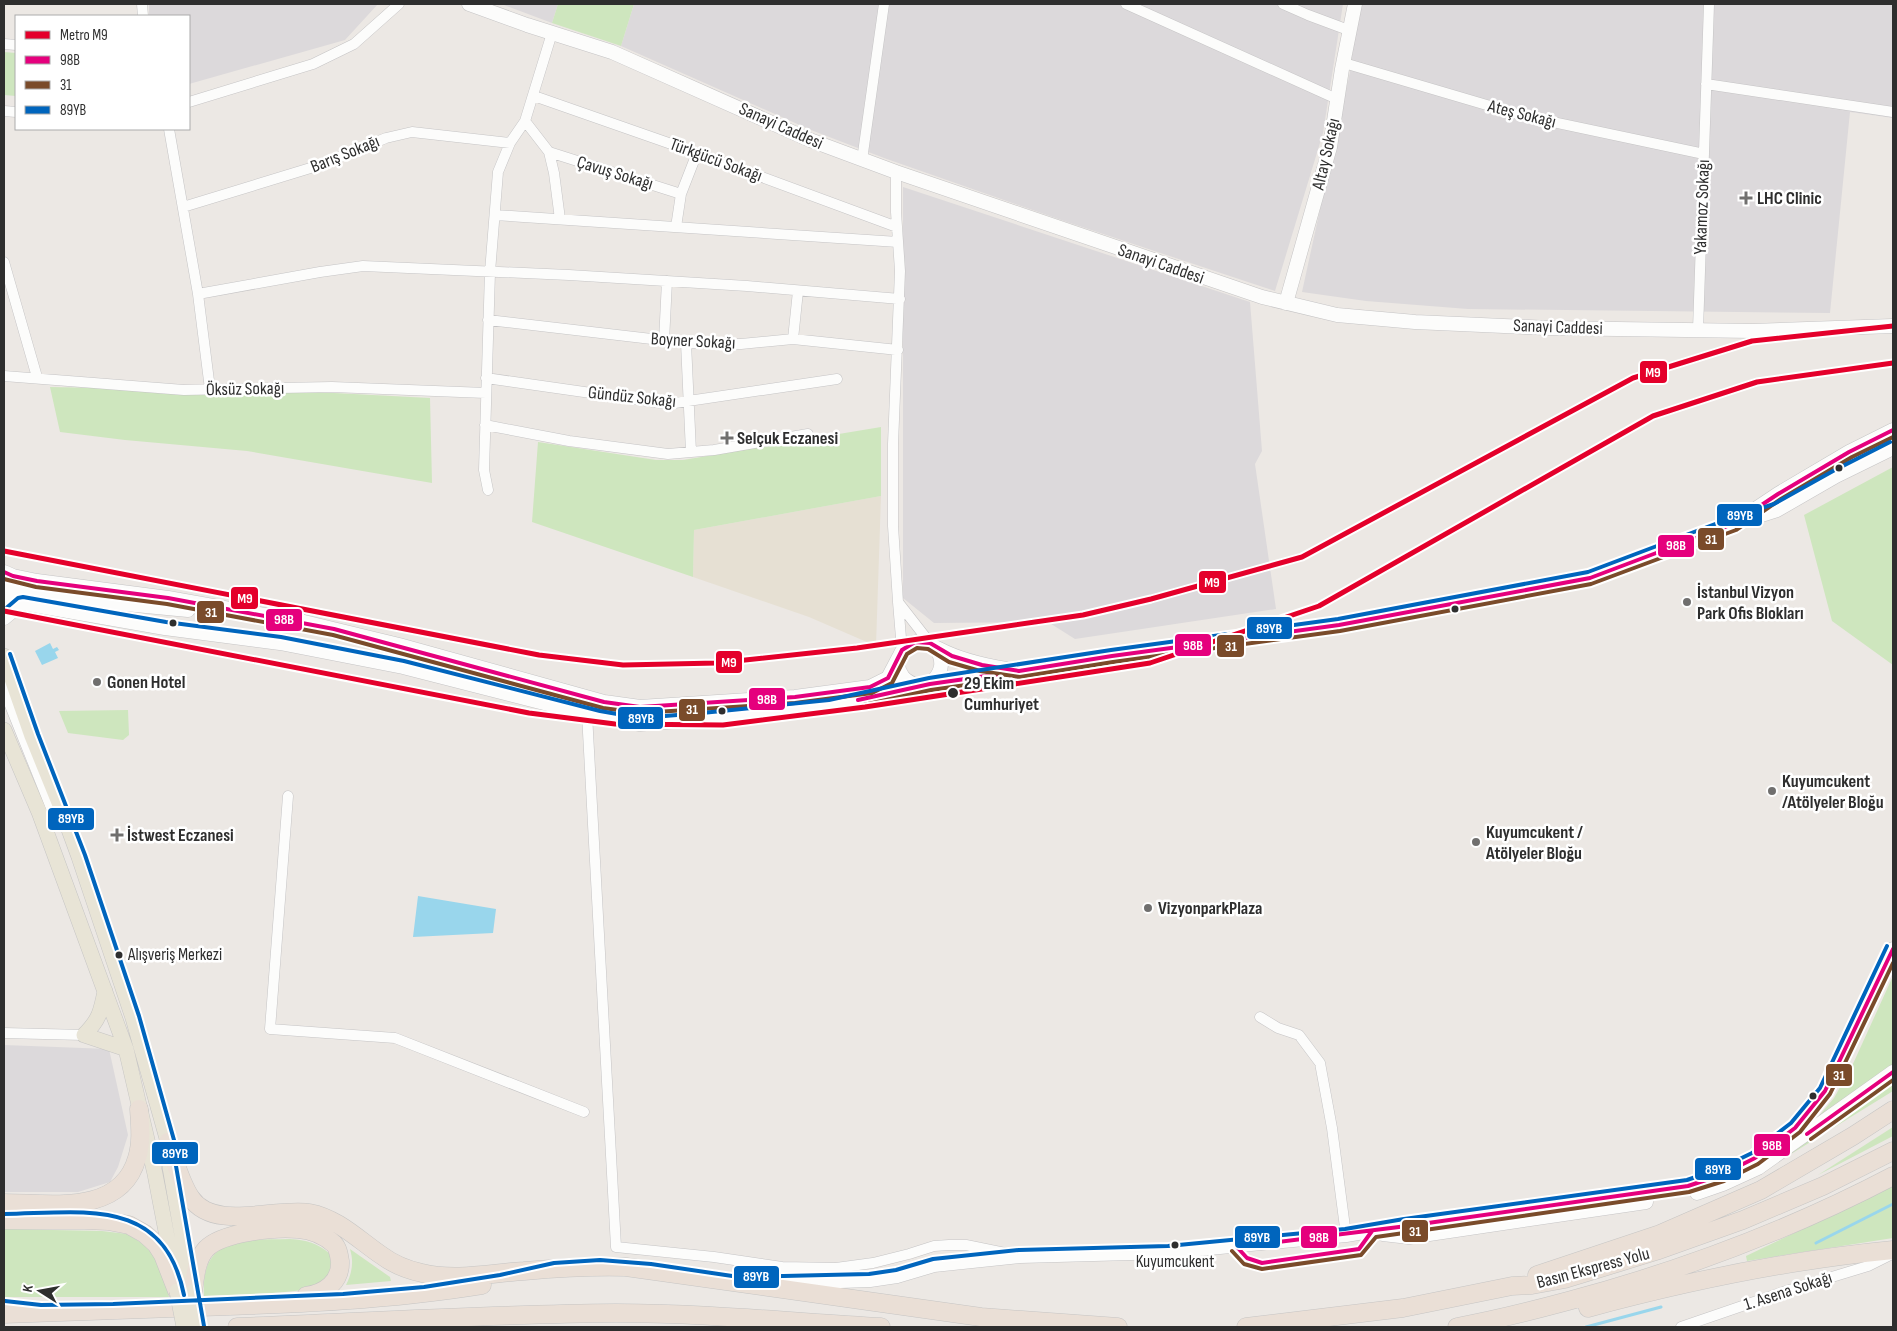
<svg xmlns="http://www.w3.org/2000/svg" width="1897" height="1331" font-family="'Sofia Sans Condensed',sans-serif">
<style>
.industrial{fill:#dcd9db}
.education{fill:#e6e0d3}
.green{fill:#cee6be}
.water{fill:#99d6ec}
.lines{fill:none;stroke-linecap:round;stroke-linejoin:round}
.stream{stroke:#99d6ec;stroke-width:3}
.street-casing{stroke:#c5c4c5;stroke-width:11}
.secondary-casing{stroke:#c5c4c5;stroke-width:15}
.primary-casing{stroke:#c6c5c4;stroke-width:16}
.highway-casing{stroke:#c6c5c4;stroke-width:19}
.street{stroke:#fcfcfb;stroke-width:10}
.secondary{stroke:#fcfcfb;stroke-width:14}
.primary{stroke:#e8e4d6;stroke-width:15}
.highway{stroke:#eadfd6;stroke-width:18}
.primary-bridge-casing{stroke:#c6c5c4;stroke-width:16;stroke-linecap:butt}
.primary-bridge{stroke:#e8e4d6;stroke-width:15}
.bus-1-casing{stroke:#fff;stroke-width:8}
.bus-2-casing{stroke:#fff;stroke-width:8}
.bus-3-casing{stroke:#fff;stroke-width:8}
.bus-1{stroke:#e5007d;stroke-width:4}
.bus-2{stroke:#7a4b2a;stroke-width:4}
.bus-3{stroke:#0065bd;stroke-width:4}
.metro-1-casing{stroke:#fff;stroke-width:9}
.metro-1{stroke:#e4002b;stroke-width:5}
.poi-dot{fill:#706f6e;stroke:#fff;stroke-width:2}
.bus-dot{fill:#2e2e2e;stroke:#fff;stroke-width:2}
.labels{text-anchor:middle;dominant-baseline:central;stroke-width:5;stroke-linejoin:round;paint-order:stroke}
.bus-label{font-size:17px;fill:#2e2e2e;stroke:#fff;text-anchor:start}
.street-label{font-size:18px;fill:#2e2e2e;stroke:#fff}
.poi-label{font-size:18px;font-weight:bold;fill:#2e2e2e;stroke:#fff;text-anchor:start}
.stop-label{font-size:18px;font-weight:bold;fill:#2e2e2e;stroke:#fff;text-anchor:start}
.line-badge{stroke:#fff;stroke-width:2}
.badge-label{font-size:14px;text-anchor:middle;font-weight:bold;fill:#fff}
</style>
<rect width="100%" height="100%" fill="#ece8e4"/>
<path class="industrial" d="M 149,4 L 378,4 L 345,40 L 189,84 L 189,16 L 149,16 Z
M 501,4 L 558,4 L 552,23 Z
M 634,4 L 1343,4 L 1323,133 L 1275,291 L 1064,221 L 884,158 L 811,130 L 621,46 Z
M 1359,4 L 1893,4 L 1893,118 L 1850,112 L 1830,313 L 1468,309 L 1366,301 L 1302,292 L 1350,72 Z
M 903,187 L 1250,302 L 1262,451 L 1255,464 L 1276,609 L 1075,639 L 1048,622 L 934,623 L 903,598 Z
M 4,1045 L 109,1049 L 128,1135 L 118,1167 L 110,1182 L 78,1192 L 4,1192 Z"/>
<path class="education" d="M 881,496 L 876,646 L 809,617 L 693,577 L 694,530 Z"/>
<path class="green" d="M 558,4 L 634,4 L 621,46 L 552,23 Z
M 4,52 L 16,53 L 16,96 L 4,95 Z
M 50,387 L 315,392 L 430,398 L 432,483 L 247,451 L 125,440 L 60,432 Z
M 881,427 L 881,496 L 694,530 L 693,577 L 532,522 L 538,442 L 656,460 L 683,460 Z
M 1893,467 L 1893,665 L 1832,621 L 1804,515 Z
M 128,710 L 129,735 L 123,740 L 68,733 L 59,711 Z
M 1893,976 L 1893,1065 L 1813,1123 L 1834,1098 L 1852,1066 Z
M 1893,1078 L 1893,1091 L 1783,1159 Z
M 1893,1127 L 1893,1136 L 1818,1175 Z
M 1893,1186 L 1893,1238 L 1747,1261 L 1746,1256 Z
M 4,1229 L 102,1231 L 127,1234 L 143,1244 L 160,1262 L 169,1297 L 4,1297 Z
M 290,1239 C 306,1240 318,1243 330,1254 C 332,1265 331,1278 320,1285 C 306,1294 225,1295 204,1296 C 200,1235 245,1240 290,1239 Z
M 350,1249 L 390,1277 L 391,1281 L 346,1285 C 352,1273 354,1262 350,1249 Z"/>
<path class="water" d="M 50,643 L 53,649 L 57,647 L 59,650 L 55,652 L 58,658 L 42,665 L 35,651 Z
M 418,896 L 496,909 L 493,933 L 413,937 Z"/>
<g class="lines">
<path class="stream" d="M 1816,1243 L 1893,1204
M 1586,1327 L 1661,1307"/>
<defs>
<path id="street" d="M 142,4 L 143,16
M 1126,4 L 1337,99
M 1283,4 L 1308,15 L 1351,31
M 4,44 L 16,45
M 1344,63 L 1524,116 L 1704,154
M 1706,84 L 1893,112
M 534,96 L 697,153 L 897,227
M 189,102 L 313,64 L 354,44 L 399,4
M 4,111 L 16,112
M 525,121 L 549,152 L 554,173 L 560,219
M 169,129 L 198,294 L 210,389
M 549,152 L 681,194
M 862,160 L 884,4
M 896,172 L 896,212 L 900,271 L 893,444 L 893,526 L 898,602
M 183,207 L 317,166 L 386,138 L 412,132 L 510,143
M 495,215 L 898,242
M 676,227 L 681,194 L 697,153
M 4,262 L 37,377
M 198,294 L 320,272 L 363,266 L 569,275 L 747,286 L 900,299
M 488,320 L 686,343 L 741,344 L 793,339 L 898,350
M 1698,330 L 1709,4
M 793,339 L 798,291
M 664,341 L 667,281
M 686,343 L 691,452
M 4,376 L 184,390 L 332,387 L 486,393
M 486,378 L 668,404 L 837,379
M 485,425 L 569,441 L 668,454 L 714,450 L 808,434
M 488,490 L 484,470 L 490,272 L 498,172 L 510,143 L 525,121 L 552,33
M 902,650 L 898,602 L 930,643
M 587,714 L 616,1247 L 714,1257 L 782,1267 L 836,1268 L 873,1263 L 909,1254 L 934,1246 L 949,1245 L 966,1245 L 1010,1254
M 288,796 L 270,1029 L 395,1038 L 584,1112
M 1260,1017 L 1278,1028 L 1299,1035 L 1320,1063 L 1332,1128 L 1346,1235
M 4,1033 L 84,1035
M 1681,1327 L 1786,1291 L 1868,1266 L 1890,1255"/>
<path id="secondary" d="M 469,4 L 527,25 L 612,52 L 810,140 L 896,172 L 1262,297 L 1337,315 L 1415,322 L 1549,328 L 1753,331 L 1893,326
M 1286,303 L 1330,147 L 1342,69 L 1355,4
M 1748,514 L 1778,494 L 1849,452 L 1893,430
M 4,572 L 13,576 L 37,581 L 168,598 L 304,622 L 399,645 L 604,702 L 640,707 L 795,697 L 870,687 L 888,678 L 899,657
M 4,587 L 24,592 L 52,597 L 188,610
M 4,598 L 22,603 L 165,628 L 280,643 L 403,667 L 599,717 L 640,724 L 703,719 L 830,706 L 930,684 L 1112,656 L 1339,625 L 1590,578 L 1733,524 L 1777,510 L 1836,476 L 1893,448
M 4,618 L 22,603
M 930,684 C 942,673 945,662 936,648
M 4,685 L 54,810
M 920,687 C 913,684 907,682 903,677 C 892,664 901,644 917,642 C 926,641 931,645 939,649 C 960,660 982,665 1006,669
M 1697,1193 L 1723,1184 L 1758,1168 L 1893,1072
M 1383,1234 L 1409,1237 L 1646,1202
M 780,1283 L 870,1280 L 897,1276 L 934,1265 L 1020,1256 L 1168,1252 L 1346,1235 L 1405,1225 L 1688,1186 L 1721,1175 L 1755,1158 L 1795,1128 L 1825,1091 L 1893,949"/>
<path id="primary" d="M 4,656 L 32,736 L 60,805 L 79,857 L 133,1018 L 168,1142 L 170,1167 L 191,1286
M 4,730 L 39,812 L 126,1049 L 155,1174 L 173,1268
M 105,991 C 101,1012 99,1020 84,1035 L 126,1049"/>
<path id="highway" d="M 168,1142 C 175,1160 180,1182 191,1198 C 214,1232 276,1207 310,1213 C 337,1218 359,1240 381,1255 C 393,1264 408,1270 422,1273 C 455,1281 491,1273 524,1271 C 558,1268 592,1266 626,1267 L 981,1317 L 1118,1327
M 4,1203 C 50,1203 121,1216 137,1158 C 142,1142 140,1125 139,1109
M 4,1220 L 85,1220 L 108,1221 L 129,1225 L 145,1234 L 156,1244 L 163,1255 L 177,1291
M 1537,1275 L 1660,1234 L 1761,1190 L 1853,1136 L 1893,1110
M 193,1292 C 195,1278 196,1260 206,1249 C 222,1232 276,1227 298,1229 C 311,1230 324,1235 334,1244 C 338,1248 339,1255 340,1261 C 341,1282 325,1293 306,1296
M 1588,1308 C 1688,1281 1789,1260 1893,1250
M 4,1314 C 70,1312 135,1309 201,1307 C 295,1304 389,1300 482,1285
M 237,1327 C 363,1322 489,1314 616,1313 C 704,1313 793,1322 881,1327
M 1246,1327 L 1403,1308 L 1512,1286 L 1532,1285 L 1565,1279 L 1656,1251 L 1743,1220 L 1823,1186 L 1893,1151
M 1457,1327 C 1495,1320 1531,1311 1568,1301 C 1680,1271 1790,1230 1893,1176"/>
</defs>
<use href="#street" class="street-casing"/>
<use href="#secondary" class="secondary-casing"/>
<use href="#primary" class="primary-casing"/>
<use href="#highway" class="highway-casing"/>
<use href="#street" class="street"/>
<use href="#secondary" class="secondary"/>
<use href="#primary" class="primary"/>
<use href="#highway" class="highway"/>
<defs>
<path id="primary-bridge" d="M 177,1291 L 184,1327
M 193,1292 L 198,1327"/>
</defs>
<use href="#primary-bridge" class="primary-bridge-casing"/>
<use href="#primary-bridge" class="primary-bridge"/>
<defs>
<path id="bus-1" d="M 4,572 L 13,576 L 37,581 L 168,598 L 334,629 L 604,702 L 640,707 L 795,697 L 870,687 L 888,678 L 902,650 L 915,642 L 930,643 L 952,656 L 982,665 L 1019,671 L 1112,656 L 1339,625 L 1590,578 L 1733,524 L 1778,494 L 1849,452 L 1893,430
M 858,700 L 930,684 L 1000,674
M 1807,1134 L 1893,1072
M 1372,1231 L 1359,1249 L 1262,1263 L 1247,1258 L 1237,1247 L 1407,1226 L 1688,1186 L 1721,1175 L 1755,1158 L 1795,1128 L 1825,1091 L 1893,949"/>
<path id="bus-2" d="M 4,579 L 36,587 L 167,604 L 333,635 L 603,708 L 640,713 L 795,703 L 872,693 L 892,683 L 907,654 L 917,648 L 928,649 L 949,662 L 980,671 L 1020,677 L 1113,662 L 1340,631 L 1591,584 L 1736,530 L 1781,499 L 1852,457 L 1893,437
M 859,706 L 931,690 L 1001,680
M 1811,1139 L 1893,1080
M 1232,1251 L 1244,1264 L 1262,1269 L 1361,1255 L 1376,1237 L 1689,1192 L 1724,1181 L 1758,1164 L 1800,1132 L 1830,1094 L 1893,963"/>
<path id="bus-3" d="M 4,610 L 18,598 L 23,597 L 166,622 L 281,637 L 404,661 L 600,711 L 640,718 L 702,713 L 829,700 L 929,678 L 1111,650 L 1338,619 L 1588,572 L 1731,518 L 1774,504 L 1833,471 L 1890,442
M 10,654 L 38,734 L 85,855 L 139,1016 L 174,1140 L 176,1166 L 204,1326
M 4,1214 C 82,1213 164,1195 184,1295
M 5,1301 L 41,1305 L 113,1304 L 343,1294 L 424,1287 L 500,1275 L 554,1263 L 600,1260 L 651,1264 L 739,1277 L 869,1274 L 896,1270 L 933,1259 L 1019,1250 L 1168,1246 L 1345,1229 L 1404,1219 L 1687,1180 L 1719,1169 L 1752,1153 L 1791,1123 L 1820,1088 L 1887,946"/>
</defs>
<use href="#bus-1" class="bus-1-casing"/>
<use href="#bus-2" class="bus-2-casing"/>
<use href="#bus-3" class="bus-3-casing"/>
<use href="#bus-1" class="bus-1"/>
<use href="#bus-2" class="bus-2"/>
<use href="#bus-3" class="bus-3"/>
<defs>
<path id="metro-1" d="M 4,551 L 539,655 L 623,665 L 717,663 L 857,648 L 1083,615 L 1151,599 L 1302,557 L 1633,378 L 1752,341 L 1893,326
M 4,611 L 529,713 L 615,724 L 723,725 L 865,707 L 1150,663 L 1319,606 L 1653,416 L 1757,382 L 1893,363"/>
</defs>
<use href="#metro-1" class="metro-1-casing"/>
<use href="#metro-1" class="metro-1"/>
</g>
<g class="poi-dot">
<path d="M1743.5 190.5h5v5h5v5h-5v5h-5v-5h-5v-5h5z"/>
<path d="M724.5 430.5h5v5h5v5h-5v5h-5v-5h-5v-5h5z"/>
<circle cx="1687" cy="602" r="5"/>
<circle cx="97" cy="682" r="5"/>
<circle cx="1772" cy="791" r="5"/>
<path d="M114.5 827.5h5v5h5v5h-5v5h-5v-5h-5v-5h5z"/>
<circle cx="1476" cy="842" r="5"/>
<circle cx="1148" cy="908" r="5"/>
</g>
<g class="bus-dot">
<circle cx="1839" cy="468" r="4.5"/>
<circle cx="1455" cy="609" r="4.5"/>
<circle cx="173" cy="623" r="4.5"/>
<circle cx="953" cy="693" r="6"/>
<circle cx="722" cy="711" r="4.5"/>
<circle cx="119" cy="955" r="4.5"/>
<circle cx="1813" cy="1096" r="4.5"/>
<circle cx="1175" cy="1245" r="4.5"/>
</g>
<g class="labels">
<g class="bus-label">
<text x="128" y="955">Alışveriş Merkezi</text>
<text x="1175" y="1262" text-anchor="middle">Kuyumcukent</text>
</g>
<g class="street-label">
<text transform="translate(1522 114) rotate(14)">Ateş Sokağı</text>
<text transform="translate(781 126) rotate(24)">Sanayi Caddesi</text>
<text transform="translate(345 154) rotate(-22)">Barış Sokağı</text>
<text transform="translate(1326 154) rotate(-77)">Altay Sokağı</text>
<text transform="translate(716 160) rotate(20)">Türkgücü Sokağı</text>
<text transform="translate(615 173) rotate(17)">Çavuş Sokağı</text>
<text transform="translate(1702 207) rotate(-88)">Yakamoz Sokağı</text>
<text transform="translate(1161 264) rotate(19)">Sanayi Caddesi</text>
<text transform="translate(1558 327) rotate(2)">Sanayi Caddesi</text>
<text transform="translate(693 341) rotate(3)">Boyner Sokağı</text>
<text transform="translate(245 389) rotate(-1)">Öksüz Sokağı</text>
<text transform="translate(632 397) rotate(6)">Gündüz Sokağı</text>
<text transform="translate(1593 1268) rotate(-15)">Basın Ekspress Yolu</text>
<text transform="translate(1788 1291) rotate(-18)">1. Asena Sokağı</text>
</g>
<g class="poi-label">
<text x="1757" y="198">LHC Clinic</text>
<text x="737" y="438">Selçuk Eczanesi</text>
<text x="1697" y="592">İstanbul Vizyon<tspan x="1697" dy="21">Park Ofis Blokları</tspan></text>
<text x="107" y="682">Gonen Hotel</text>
<text x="1782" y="781">Kuyumcukent<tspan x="1782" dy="21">/Atölyeler Bloğu</tspan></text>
<text x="1486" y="832">Kuyumcukent /<tspan x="1486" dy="21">Atölyeler Bloğu</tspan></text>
<text x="127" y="835">İstwest Eczanesi</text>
<text x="1158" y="908">VizyonparkPlaza</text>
</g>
<g class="stop-label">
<text x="964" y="683">29 Ekim<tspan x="964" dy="21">Cumhuriyet</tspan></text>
</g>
</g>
<g class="line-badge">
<rect x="1639" y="360" width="29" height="24" rx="5" fill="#e4002b"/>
<rect x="1716" y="503" width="47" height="24" rx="5" fill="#0065bd"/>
<rect x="1697" y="527" width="28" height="24" rx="5" fill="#7a4b2a"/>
<rect x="1657" y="534" width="38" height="24" rx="5" fill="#e5007d"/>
<rect x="1198" y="570" width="29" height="24" rx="5" fill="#e4002b"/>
<rect x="230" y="586" width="29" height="24" rx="5" fill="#e4002b"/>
<rect x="196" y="600" width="29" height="24" rx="5" fill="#7a4b2a"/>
<rect x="265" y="608" width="38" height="24" rx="5" fill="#e5007d"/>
<rect x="1246" y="616" width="47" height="24" rx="5" fill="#0065bd"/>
<rect x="1174" y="633" width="38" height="24" rx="5" fill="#e5007d"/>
<rect x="1216" y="634" width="29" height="24" rx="5" fill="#7a4b2a"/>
<rect x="715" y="650" width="28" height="24" rx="5" fill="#e4002b"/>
<rect x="748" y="687" width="38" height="24" rx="5" fill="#e5007d"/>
<rect x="678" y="698" width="28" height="24" rx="5" fill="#7a4b2a"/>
<rect x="617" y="706" width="47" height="24" rx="5" fill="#0065bd"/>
<rect x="47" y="807" width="48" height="24" rx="5" fill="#0065bd"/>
<rect x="1825" y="1063" width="28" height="24" rx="5" fill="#7a4b2a"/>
<rect x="1753" y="1133" width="38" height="24" rx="5" fill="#e5007d"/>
<rect x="151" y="1141" width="48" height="24" rx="5" fill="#0065bd"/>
<rect x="1694" y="1157" width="48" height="24" rx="5" fill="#0065bd"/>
<rect x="1401" y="1219" width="28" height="24" rx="5" fill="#7a4b2a"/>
<rect x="1300" y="1225" width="38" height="24" rx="5" fill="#e5007d"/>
<rect x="1234" y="1225" width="47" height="24" rx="5" fill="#0065bd"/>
<rect x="733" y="1265" width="47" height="24" rx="5" fill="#0065bd"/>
</g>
<g class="badge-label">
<text x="1653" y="377">M9</text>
<text x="1740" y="520">89YB</text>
<text x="1711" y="544">31</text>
<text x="1676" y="550">98B</text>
<text x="1212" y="587">M9</text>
<text x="245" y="603">M9</text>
<text x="211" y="617">31</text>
<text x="284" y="624">98B</text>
<text x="1269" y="633">89YB</text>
<text x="1193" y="650">98B</text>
<text x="1231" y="651">31</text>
<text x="729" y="667">M9</text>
<text x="767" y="704">98B</text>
<text x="692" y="714">31</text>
<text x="641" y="723">89YB</text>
<text x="71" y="823">89YB</text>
<text x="1839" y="1080">31</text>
<text x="1772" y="1150">98B</text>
<text x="175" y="1158">89YB</text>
<text x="1718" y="1174">89YB</text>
<text x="1415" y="1236">31</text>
<text x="1319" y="1242">98B</text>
<text x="1257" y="1242">89YB</text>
<text x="756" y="1281">89YB</text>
</g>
<rect width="1897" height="1331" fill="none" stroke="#2e2e2e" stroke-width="10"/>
<rect x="15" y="15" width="175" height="115" fill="#ffffff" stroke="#ababab"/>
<rect x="25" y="31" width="25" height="8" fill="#e4002b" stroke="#ababab"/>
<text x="60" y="40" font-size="15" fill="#2e2e2e">Metro M9</text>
<rect x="25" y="56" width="25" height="8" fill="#e5007d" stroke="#ababab"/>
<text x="60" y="65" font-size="15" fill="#2e2e2e">98B</text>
<rect x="25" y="81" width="25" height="8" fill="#7a4b2a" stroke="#ababab"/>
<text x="60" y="90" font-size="15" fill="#2e2e2e">31</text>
<rect x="25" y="106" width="25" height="8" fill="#0065bd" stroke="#ababab"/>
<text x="60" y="115" font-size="15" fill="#2e2e2e">89YB</text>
<g transform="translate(40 1291) rotate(281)" stroke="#ffffff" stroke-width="4" paint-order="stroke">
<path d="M0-4L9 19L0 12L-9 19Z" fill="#2e2e2e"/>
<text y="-8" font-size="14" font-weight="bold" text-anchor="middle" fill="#2e2e2e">K</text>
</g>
</svg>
